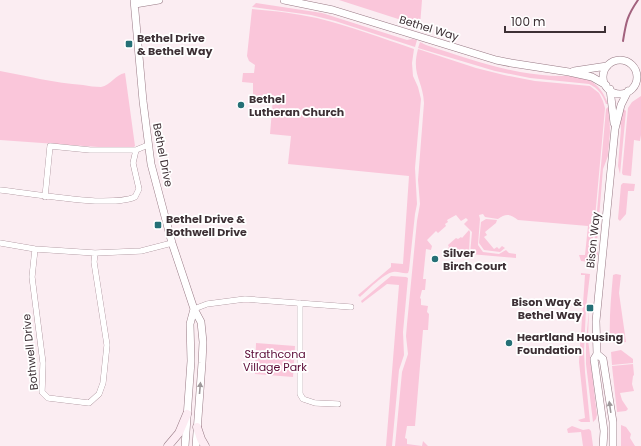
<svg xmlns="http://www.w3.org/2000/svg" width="641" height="446" font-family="Poppins,sans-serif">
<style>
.green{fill:#fac6da}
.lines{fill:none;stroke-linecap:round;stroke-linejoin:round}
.stream{stroke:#a2627e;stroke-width:2}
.minor-casing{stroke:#987a85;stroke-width:6}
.tertiary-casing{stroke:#987a85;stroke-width:8}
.secondary-casing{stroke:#987a85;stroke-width:9}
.minor{stroke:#fff;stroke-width:5.5}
.tertiary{stroke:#fff;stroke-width:7}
.secondary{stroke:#fdecf3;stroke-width:8}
.oneway{fill:#9e989a}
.poi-dot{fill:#257076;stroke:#fff;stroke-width:1.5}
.labels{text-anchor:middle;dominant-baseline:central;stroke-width:3.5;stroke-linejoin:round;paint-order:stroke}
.street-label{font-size:11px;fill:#3d3035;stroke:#fff}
.poi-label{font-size:11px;font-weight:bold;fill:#3d3035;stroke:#fff;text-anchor:start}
.park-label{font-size:11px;fill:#5a0a36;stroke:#fff}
</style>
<rect width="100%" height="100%" fill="#fbedf2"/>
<path class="green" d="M 339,0 L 422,0 L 420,26 Z
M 256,3 L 322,13 L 407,40 L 412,39 L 417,40 L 415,47 L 335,21 L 311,15 L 252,7 Z
M 252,9 C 274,11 295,13 317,18 C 350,26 382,38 414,49 L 412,63 L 413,76 L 418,87 L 421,99 L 415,168 L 417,204 L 415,214 L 409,270 L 408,273 C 403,274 398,271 393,272 C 383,274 368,290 360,297 L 358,295 L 391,267 L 391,263 L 403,264 L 409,176 L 288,164 L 291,136 L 270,134 L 273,98 L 253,96 L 253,83 L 242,82 L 243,73 L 254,73 L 255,65 L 249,61 L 247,56 Z
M 420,42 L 426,45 C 457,55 488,66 520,72 C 533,74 547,76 560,76 C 569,76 578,76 587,79 C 598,84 604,93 608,104 L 606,104 C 603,95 598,88 589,84 L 530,78 L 495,71 L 418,48 Z
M 418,49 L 476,68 L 504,75 L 535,81 L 590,86 L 599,93 L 603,101 L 605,108 L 591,262 L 581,261 L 579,255 L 585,255 L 588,226 L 518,220 C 510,214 506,213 498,219 L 485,217 L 483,214 L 479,215 L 480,219 L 478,245 L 483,252 L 499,254 L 506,250 L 509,253 L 516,254 L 516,258 L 470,254 L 472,232 L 464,224 L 468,220 L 466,218 L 461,221 L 456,215 L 447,220 L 448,222 L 445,224 L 446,226 L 438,233 L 436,231 L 427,240 L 432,246 L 431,250 L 426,249 L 423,279 L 426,279 L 425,290 L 422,290 L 420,298 L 421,299 L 421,305 L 428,306 L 427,312 L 429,314 L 428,330 L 423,330 L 415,426 L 407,426 L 405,438 L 407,439 L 407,444 L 422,446 L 423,441 L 428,446 L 395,446 L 402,372 L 408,354 L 406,336 L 407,324 L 417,221 L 420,204 L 418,180 L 424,103 C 423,80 411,75 418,49 Z
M 0,71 C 27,76 55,83 83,85 C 89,86 95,87 101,87 C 111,85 115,75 125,73 L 135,146 L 132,149 L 126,149 L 0,140 Z
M 641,96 L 641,135 L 640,141 L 634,140 L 631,176 L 623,175 L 622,173 L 628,108 L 632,102 Z
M 608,107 L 609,107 L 610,132 L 608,156 L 603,169 L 597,242 L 598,255 L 593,256 L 606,109 Z
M 623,108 L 626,111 L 620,174 L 618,166 L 621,128 L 620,123 Z
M 623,183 L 635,184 L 634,191 L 628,191 L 626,214 L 620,221 L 618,219 L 621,185 Z
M 486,219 L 497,220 L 496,223 L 485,232 L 487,235 L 484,237 L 494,249 L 497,247 L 499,249 L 502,246 L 505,248 L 500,252 L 484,250 L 479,243 L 481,222 Z
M 469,230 L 470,232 L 469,252 L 446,250 L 449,247 L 448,245 L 456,238 L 458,239 L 461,237 L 462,238 Z
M 581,273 L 590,274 L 586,308 L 584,351 L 585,372 L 590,422 L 581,422 L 578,420 L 585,418 L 579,362 L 585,275 L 581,275 Z
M 616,274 L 621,275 L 619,293 L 626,342 L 612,343 L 610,342 C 609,319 611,297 613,275 Z
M 391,276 L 406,277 L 408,278 L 403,332 L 404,355 L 399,370 L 392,446 L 386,446 L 399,285 L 387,284 L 362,303 L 361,301 Z
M 589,309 L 588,339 L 597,415 L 596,419 L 593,422 L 586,364 L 586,342 Z
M 256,343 L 295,346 L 293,377 L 255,374 Z
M 621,350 L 633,359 L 633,363 L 612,365 L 611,352 Z
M 633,364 L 634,375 L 633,376 L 632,384 L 634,391 L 620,393 L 622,400 L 628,409 L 626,411 L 617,412 L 612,366 Z
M 621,425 L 626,427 L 631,434 L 630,438 L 635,446 L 621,446 Z
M 572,426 L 583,430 L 589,429 L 591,431 L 593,446 L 583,446 L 581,432 L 568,433 L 567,429 Z"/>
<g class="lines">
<path class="stream" d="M 623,41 C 626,22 627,16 638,0"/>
<defs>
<path id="minor" d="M 0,190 C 32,194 63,199 95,201 C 108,201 123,202 135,197 L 139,189 L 133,163 L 136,150 L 148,145
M 45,197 L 50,146 L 90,150 L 136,150
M 0,243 L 35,249 L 95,253 L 141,251 L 172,243
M 35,249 L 32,277 L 43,363 L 42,392 L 48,398 L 89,403 L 99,394 L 103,383 L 107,345 L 94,262 L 95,253
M 300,303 L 300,394 L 303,399 L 315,403 L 338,404
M 194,309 L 207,304 L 245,299 L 351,307"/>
<path id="tertiary" d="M 134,0 L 143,101 L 151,164 L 172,243 L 194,309 L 201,322 L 203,342 L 202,363 L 196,446
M 284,0 L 333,10 L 496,60 L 511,63 L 569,72 L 592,77 L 606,85
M 135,4 L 159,0
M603 77a17 17 0 1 1 34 0a17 17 0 1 1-34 0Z
M 574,71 L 607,66
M 610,89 L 614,123
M 597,354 L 603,359 L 613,422 L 613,446
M 185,446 L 191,361 L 190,324 L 194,309
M 603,446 L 604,431 L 594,359 L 597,354 L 596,321 L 615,129 L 621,105 L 628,91"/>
<path id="secondary" d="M 197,427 L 201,439 L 205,446
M 168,446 L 179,433 L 187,414"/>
</defs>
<use href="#minor" class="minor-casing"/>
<use href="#tertiary" class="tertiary-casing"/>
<use href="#secondary" class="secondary-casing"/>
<use href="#minor" class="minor"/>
<use href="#tertiary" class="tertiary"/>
<use href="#secondary" class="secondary"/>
</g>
<defs><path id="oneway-solid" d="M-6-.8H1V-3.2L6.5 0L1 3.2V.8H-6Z"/></defs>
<g class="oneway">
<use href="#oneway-solid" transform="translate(200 388) rotate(-85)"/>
<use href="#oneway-solid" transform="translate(610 407) rotate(-98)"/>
</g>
<g class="poi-dot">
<rect x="125" y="40" width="8" height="8" rx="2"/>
<circle cx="241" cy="105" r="4"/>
<rect x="154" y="221" width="8" height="8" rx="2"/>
<circle cx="435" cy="259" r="4"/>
<rect x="586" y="304" width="8" height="8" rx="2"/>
<circle cx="509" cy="343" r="4"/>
</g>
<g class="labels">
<g class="street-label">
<text transform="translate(429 28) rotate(17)">Bethel Way</text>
<text transform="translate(163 155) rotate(79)">Bethel Drive</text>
<text transform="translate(593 240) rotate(-84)">Bison Way</text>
<text transform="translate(30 352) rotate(-96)">Bothwell Drive</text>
</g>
<g class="poi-label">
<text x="137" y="38">Bethel Drive<tspan x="137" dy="13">&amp; Bethel Way</tspan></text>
<text x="249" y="99">Bethel<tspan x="249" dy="13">Lutheran Church</tspan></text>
<text x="166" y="219">Bethel Drive &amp;<tspan x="166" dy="13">Bothwell Drive</tspan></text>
<text x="443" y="253">Silver<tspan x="443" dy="13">Birch Court</tspan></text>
<text x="582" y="302" text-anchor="end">Bison Way &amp;<tspan x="582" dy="13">Bethel Way</tspan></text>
<text x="517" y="337">Heartland Housing<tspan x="517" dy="13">Foundation</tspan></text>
</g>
<g class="park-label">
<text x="275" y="354">Strathcona<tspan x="275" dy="13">Village Park</tspan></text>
</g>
</g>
<path d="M505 26v6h100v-6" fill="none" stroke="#3d3035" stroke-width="2"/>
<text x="511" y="26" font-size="12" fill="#3d3035" stroke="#ffffff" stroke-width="3" paint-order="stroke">100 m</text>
</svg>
